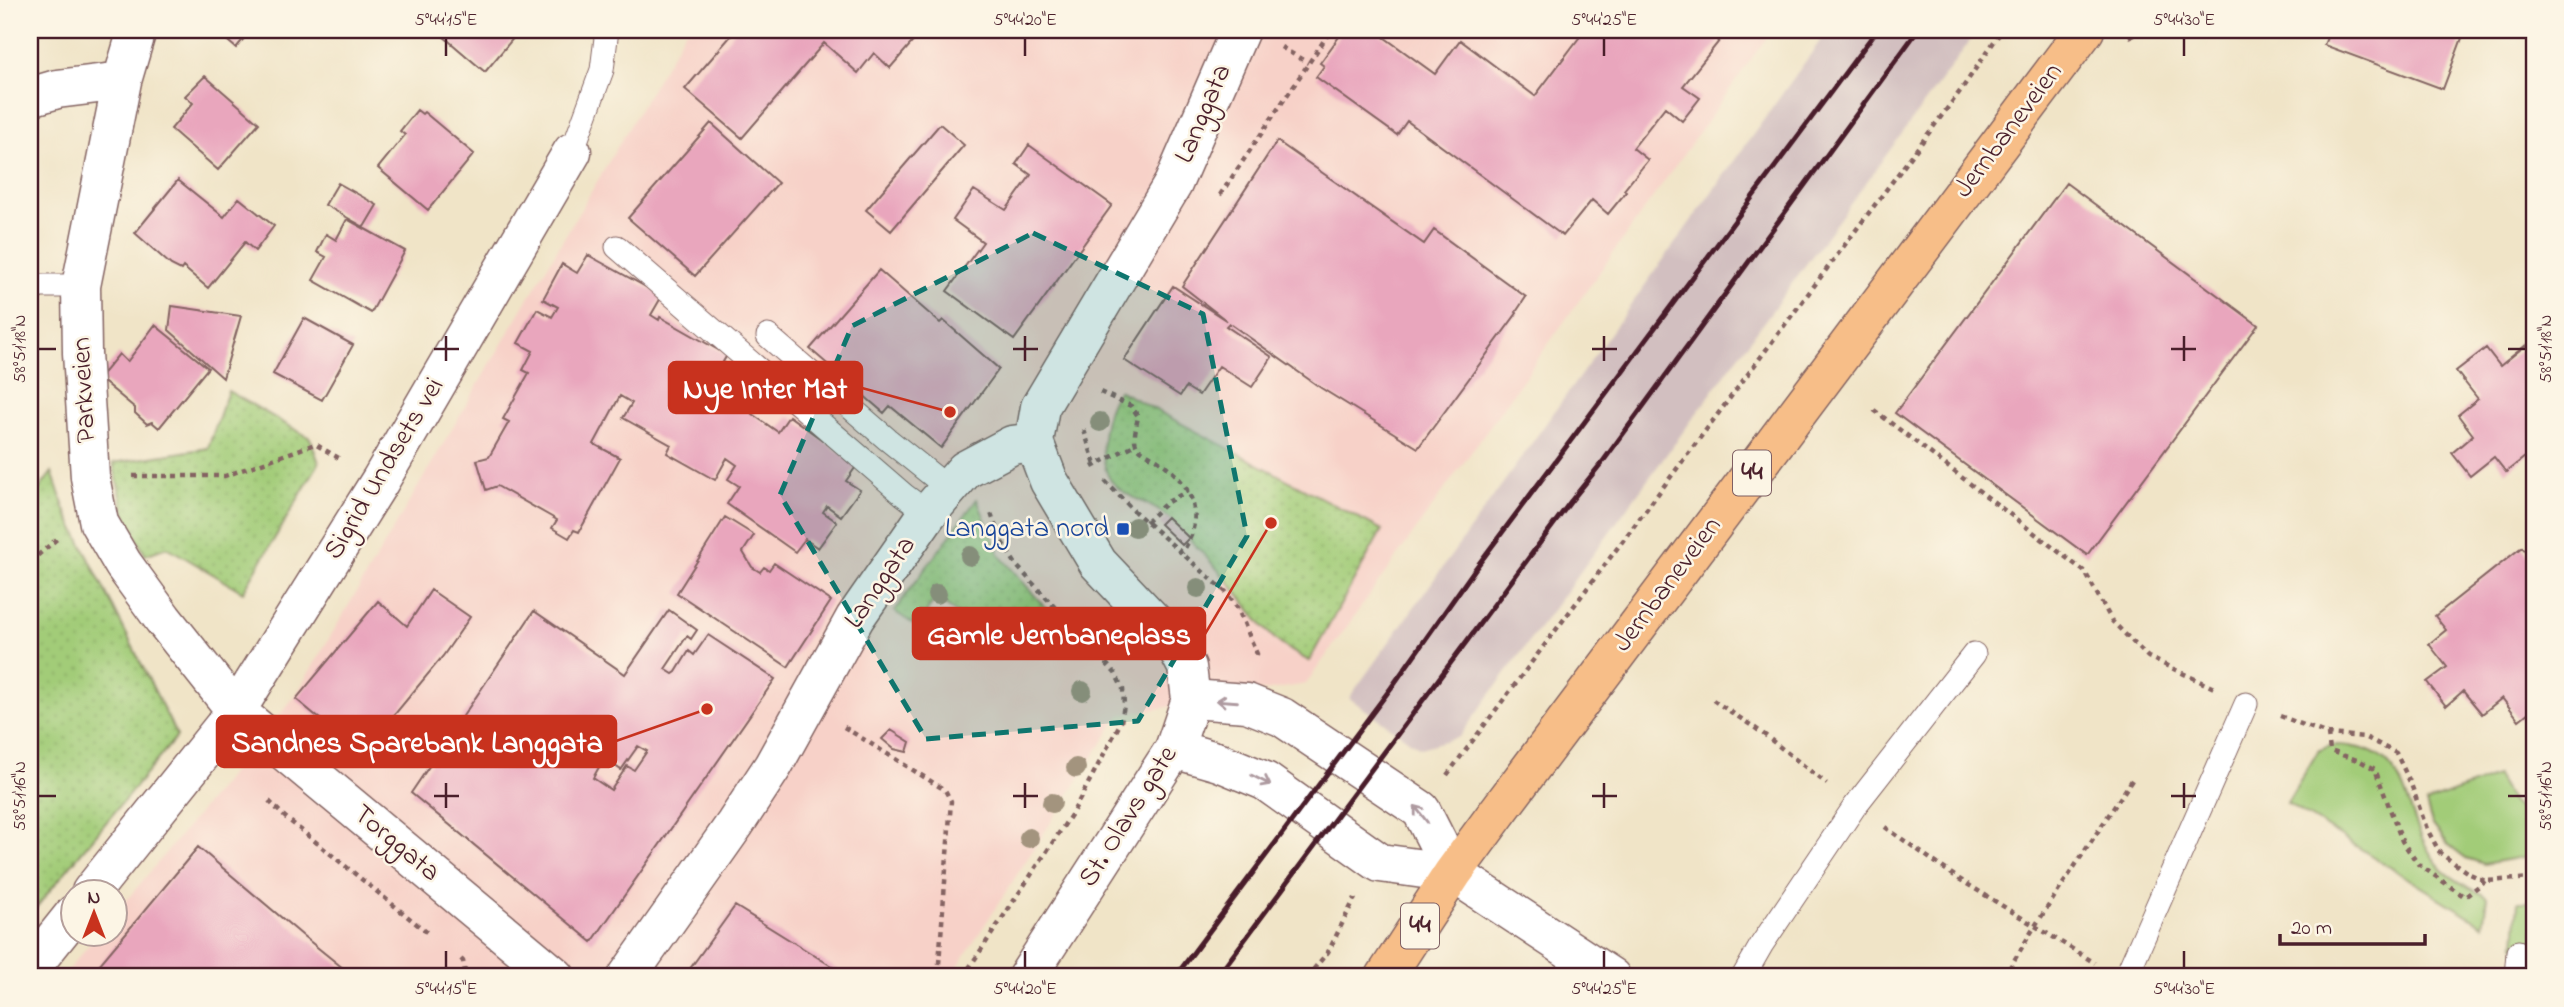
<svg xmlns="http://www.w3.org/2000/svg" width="2564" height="1007" font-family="'Indie Flower',sans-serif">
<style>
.built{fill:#f7d1c8}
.railway{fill:#d2bfc0}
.grass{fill:#a2cc78;stroke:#767652;stroke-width:2}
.park{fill:url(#park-dots);stroke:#767652;stroke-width:2}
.building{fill:#e9a6bd;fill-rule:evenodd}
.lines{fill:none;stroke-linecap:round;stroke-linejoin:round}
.service-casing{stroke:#846462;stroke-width:25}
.minor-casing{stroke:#846462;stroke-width:41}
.tertiary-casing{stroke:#846462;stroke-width:41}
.primary-casing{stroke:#846462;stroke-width:41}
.path{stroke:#846462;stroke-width:4.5;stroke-dasharray:5 5;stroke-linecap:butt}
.service{stroke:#fff;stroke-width:23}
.minor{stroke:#fff;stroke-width:38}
.tertiary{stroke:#fff;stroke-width:38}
.primary{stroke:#f7be88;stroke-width:38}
.rail{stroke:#4a1f2b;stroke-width:5}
.tree{fill:#a3947e}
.oneway{stroke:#ae9aa0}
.marked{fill:#0f766e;fill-opacity:0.2;stroke:#0f766e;stroke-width:5;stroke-dasharray:14 9;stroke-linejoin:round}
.ticks{fill:none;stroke:#4a1f2b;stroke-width:2.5}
.transit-dot{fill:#1a4fb4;stroke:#fcf5e5;stroke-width:2.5}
.labels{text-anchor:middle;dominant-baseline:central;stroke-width:5;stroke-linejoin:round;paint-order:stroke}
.shield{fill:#fcf5e5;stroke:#7f5f63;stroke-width:2}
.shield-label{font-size:26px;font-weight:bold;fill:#4a1f2b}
.street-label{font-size:28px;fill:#4a1f2b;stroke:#fcf5e5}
.transit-label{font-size:28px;fill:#164399;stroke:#fcf5e5;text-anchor:end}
.leader{fill:none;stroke:#c8321e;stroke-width:2.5}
.callout-dot{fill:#c8321e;stroke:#fcf5e5;stroke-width:2.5}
.callout{fill:#c8321e;stroke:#c8321e;stroke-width:2.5}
.callout-label{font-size:30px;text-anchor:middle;font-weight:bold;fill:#fff}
.neatline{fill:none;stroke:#4a1f2b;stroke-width:2.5}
.ticks-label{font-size:18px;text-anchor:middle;fill:#4a1f2b}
</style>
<defs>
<pattern id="park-dots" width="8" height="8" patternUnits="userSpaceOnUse" patternTransform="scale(1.75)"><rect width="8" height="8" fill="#a2cc78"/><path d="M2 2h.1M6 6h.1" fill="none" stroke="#8daf68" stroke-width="1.8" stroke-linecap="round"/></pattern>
</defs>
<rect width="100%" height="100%" fill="#fcf5e5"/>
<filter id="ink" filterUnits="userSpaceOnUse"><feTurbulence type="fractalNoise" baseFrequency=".0143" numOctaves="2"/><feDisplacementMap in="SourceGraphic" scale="14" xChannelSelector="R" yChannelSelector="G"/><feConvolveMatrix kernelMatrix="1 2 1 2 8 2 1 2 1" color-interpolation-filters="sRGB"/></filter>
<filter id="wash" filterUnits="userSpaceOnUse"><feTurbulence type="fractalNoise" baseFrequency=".00686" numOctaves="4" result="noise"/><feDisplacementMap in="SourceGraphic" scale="28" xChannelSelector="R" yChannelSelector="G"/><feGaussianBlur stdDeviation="1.57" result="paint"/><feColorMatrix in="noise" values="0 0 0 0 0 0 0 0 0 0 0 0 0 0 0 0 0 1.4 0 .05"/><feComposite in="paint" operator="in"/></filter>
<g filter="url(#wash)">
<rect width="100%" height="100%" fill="#f0e4c7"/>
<path class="built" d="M 686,30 L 1772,30 L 1306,684 L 1120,715 L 951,977 L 62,977 L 98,934 L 116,934 L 116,913 L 296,695 Z"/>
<path class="railway" d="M 1828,30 L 1978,30 L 1459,737 L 1420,748 L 1349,698 Z"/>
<path class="grass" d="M 2332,745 C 2421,745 2396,817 2441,868 C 2452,880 2473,889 2487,897 L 2483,925 L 2287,803 L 2318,751 Z
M 2496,776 L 2512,803 L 2534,822 L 2534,855 L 2484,864 L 2466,858 L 2449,845 L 2432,824 L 2426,803 Z
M 2518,902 L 2534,902 L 2534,956 L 2515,945 Z"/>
<path class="park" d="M 1118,390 L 1382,530 L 1309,661 C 1297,654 1282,647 1273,637 C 1260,625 1250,609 1239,595 C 1217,567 1192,541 1166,516 C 1149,500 1116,497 1107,473 C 1098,447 1104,412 1118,390 Z
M 228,391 L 310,438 L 319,463 L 243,592 L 167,547 L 145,555 L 125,513 L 113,463 L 208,448 Z
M 52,472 L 65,510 L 177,736 L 30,915 L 30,501 Z
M 977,499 L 1000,556 L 1059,623 L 1021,612 L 997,641 L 935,598 L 918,627 L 894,611 Z"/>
<g id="blocks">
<path class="building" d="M 215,30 L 251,30 L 236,48 Z
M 436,30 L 520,30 L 485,72 Z
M 736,30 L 923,30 L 890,68 L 874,53 L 858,73 L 824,43 L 742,138 L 685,89 Z
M 1344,30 L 1374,30 L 1435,74 L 1460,40 L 1535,96 L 1585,30 L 1728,30 L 1683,86 L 1700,98 L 1682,121 L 1665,107 L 1633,148 L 1648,160 L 1624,190 L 1626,192 L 1608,214 L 1592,200 L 1563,236 L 1407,121 L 1397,135 L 1316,77 L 1324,66 L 1320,63 Z
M 2330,30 L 2465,30 L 2443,89 L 2324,45 Z
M 205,76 L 259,123 L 218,170 L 171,129 L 193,103 L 185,96 Z
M 417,110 L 422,114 L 424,112 L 474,154 L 428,210 L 378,168 L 405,135 L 400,131 Z
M 711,123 L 778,183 L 695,276 L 628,218 Z
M 940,124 L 964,145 L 891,231 L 866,210 Z
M 1277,141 L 1424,244 L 1434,230 L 1526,297 L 1516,312 L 1517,313 L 1418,448 L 1321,388 L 1229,323 L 1226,326 L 1272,357 L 1252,387 L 1219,366 L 1199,395 L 1186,387 L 1180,396 L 1124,360 L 1173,286 L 1227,321 L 1182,286 Z
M 1029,145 L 1112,205 L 1014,340 L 947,291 L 983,242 L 953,220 L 974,190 L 1006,210 L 1031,175 L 1016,164 Z
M 178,180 L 224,217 L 239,198 L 274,226 L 255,251 L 245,242 L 208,288 L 183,267 L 181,270 L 171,265 L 135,233 Z
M 338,183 L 377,205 L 364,227 L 325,205 Z
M 2066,183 L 2258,325 L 2087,555 L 1895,413 Z
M 347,219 L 405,251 L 371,313 L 313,280 L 326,257 L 317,252 L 326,234 L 336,240 Z
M 588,255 L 662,296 L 651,315 L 659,320 L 660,317 L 727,355 L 723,362 L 767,387 L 752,414 L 778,432 L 789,416 L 857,465 L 846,481 L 860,490 L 841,516 L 827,506 L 823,512 L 837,522 L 818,548 L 805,539 L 795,552 L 727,504 L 739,486 L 728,479 L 737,465 L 727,458 L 715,480 L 667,453 L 671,445 L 623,418 L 632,403 L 620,396 L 594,444 L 620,458 L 579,532 L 574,530 L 569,538 L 552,528 L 557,520 L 497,486 L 486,490 L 477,460 L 489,457 L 509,422 L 503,419 L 529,373 L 523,370 L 533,351 L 518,343 L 537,309 L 552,317 L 558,307 L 543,299 L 562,264 L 577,273 Z
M 879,270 L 940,323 L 943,320 L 999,369 L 941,448 L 890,406 L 884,413 L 810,349 Z
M 172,306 L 241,316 L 223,378 L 169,330 Z
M 304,318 L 353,345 L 322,400 L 273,374 Z
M 155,325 L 208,368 L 159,428 L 152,422 L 147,424 L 135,413 L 135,408 L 99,378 L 119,354 L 127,362 Z
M 2526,345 L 2534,355 L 2534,459 L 2530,453 L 2506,472 L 2494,457 L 2470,476 L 2452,453 L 2473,435 L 2458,415 L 2478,399 L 2456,371 L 2486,348 L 2500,366 Z
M 725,517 L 754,535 L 743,552 L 752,567 L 760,572 L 764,567 L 769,570 L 774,563 L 831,601 L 788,667 L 677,593 Z
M 1167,517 L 1189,538 L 1182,545 L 1160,524 Z
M 2522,547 L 2534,562 L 2534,708 L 2519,720 L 2502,698 L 2482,714 L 2463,691 L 2446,706 L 2427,682 L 2447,667 L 2429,644 L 2446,630 L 2435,616 Z
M 431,590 L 470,617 L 443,656 L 362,754 L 296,699 L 378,601 L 407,626 Z
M 669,610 L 697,630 L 691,639 L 687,636 L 665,669 L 673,674 L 676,672 L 689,651 L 694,655 L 708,635 L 775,679 L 592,942 L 411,793 L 534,611 L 625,674 ZM 638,746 L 647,751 L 634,770 L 627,766 L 611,790 L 593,778 L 604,758 L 621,770 Z
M 891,730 L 910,742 L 907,752 L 894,749 L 882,739 Z
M 198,847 L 302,935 L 354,977 L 89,977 Z
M 735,906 L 849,977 L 684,977 Z"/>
</g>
</g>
<g filter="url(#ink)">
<use href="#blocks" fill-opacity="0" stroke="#846462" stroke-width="2"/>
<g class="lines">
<defs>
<path id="service" d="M 572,152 L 602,70 L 607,30
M 617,247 L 904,495 L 928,513
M 30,292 L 39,286 L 81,286
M 768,336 L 887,439 L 948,488
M 1743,977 L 1762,944 L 1855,806 L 1974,654
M 2126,977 L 2246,704
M 2516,977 L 2518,952"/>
<path id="minor" d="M 137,30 L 122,81 L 81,286 L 82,353 L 90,477 L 99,523 L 123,564 L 163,619 L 236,711 L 556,977
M 30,97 L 57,89 L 122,81
M 1191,699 L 1247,703 L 1282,717 L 1421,810 L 1453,873
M 1174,749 L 1219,762 L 1265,781 L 1380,863 L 1453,873 L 1611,977
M 91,892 L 236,711 L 380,481 L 572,152
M 30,969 L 74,914
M 627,977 L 735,824 L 773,766 L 855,618 L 928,513 L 965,470 L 1012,445 L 1034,442"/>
<path id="tertiary" d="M 1027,977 L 1174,749 L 1191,699 L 1187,667 L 1175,644 L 1098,563 L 1049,481 L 1034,442 L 1040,407 L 1173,184 L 1240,30"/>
<path id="primary" d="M 1385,977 L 1453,873 L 1497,813 L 2085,30"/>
</defs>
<use href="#service" class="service-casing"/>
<use href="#minor" class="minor-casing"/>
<use href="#tertiary" class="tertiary-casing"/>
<use href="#primary" class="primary-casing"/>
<path class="path" d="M 2129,37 L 2144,30
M 1281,47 L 1308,63
M 1220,195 L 1331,30
M 1100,392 L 1131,406 L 1138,416 C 1137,424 1133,436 1136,444 C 1139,451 1151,456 1158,460 C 1192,484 1207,515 1182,553
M 1874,410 L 2085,572 L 2112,621 L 2148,657 L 2214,688
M 1084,430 L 1095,465
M 1092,467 L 1136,444
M 133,476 L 225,476 L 315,444 L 342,460
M 1105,481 L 1135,512 L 1226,592 L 1238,609 L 1257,654 L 1256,659
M 1146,522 L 1166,503 L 1189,490
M 30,562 L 58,538
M 1713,700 L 1761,732 L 1827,784
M 2280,716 L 2328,734 L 2365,737 L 2396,753 L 2411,784 L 2427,829 L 2440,853 L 2468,873 L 2485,881 L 2534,878
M 844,727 L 945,790 L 951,801 L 938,977
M 2328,734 L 2330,751 L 2360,761 L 2375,769 L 2402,841 L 2418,864 L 2465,897 L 2485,881
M 1447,775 L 1961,90 L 2002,30
M 269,801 L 285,817 L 429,934
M 1885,827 L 1959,879 L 2095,963
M 461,959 L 463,961 L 466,977
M 963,977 L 1073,812 L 1121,722 L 1124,705 L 1123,689 L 1115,673 L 1017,566 L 1000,539 L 990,510
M 1307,977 L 1328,952 L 1355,898
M 2004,977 L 2035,926 L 2134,777"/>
<use href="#service" class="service"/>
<use href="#minor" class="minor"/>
<use href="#tertiary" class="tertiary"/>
<use href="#primary" class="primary"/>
<path class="rail" d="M 1175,977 L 1391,688 L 1475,569 L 1877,30
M 1217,977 L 1571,501 L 1604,460 L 1918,30"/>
</g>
<g class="tree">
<circle cx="1100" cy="422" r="10"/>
<circle cx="1135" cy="527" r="10"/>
<circle cx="970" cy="556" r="10"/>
<circle cx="1198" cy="588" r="10"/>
<circle cx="937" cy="594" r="10"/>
<circle cx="1082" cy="691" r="10"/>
<circle cx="1076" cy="768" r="10"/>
<circle cx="1052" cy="803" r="10"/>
<circle cx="1029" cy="838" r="10"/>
</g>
<defs><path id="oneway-shaft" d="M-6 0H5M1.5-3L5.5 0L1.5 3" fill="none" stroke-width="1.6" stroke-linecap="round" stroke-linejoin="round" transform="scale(1.75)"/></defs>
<g class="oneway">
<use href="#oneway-shaft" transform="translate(1227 701) rotate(-176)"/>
<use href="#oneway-shaft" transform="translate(1261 780) rotate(27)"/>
<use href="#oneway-shaft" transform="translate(1421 814) rotate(-128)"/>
</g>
</g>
<path class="marked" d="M 1033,233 L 1203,314 L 1247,536 L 1138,721 L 926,739 L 780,495 L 852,326 Z"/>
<path class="ticks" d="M 446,38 L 446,56M 1025,38 L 1025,56M 1604,38 L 1604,56M 2184,38 L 2184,56M 446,336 L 446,361M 1025,336 L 1025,361M 1604,336 L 1604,361M 2184,336 L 2184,361M 38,349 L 56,349M 434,349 L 459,349M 1013,349 L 1038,349M 1592,349 L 1617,349M 2171,349 L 2196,349M 2508,349 L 2526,349M 446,783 L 446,808M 1025,783 L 1025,808M 1604,783 L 1604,808M 2184,783 L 2184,808M 38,796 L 56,796M 434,796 L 459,796M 1013,796 L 1038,796M 1592,796 L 1617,796M 2171,796 L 2196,796M 2508,796 L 2526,796M 446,951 L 446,968M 1025,951 L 1025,968M 1604,951 L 1604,968M 2184,951 L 2184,968"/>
<rect class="transit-dot" x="1116" y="522" width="14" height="14" rx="3.5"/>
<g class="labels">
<g class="shield">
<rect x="1733" y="450.5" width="38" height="45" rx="5"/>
<rect x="1401" y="903.5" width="38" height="45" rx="5"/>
</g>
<g class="shield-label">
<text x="1752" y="473">44</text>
<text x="1420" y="926">44</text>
</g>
<g class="street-label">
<text transform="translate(1204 114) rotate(-67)">Langgata</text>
<text transform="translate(2009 131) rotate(-53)">Jernbaneveien</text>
<text transform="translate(85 390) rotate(-93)">Parkveien</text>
<text transform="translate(385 469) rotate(-59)">Sigrid Undsets vei</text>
<text transform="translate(881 583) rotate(-56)">Langgata</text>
<text transform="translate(1668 585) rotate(-53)">Jernbaneveien</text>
<text transform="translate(1129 817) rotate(-58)">St. Olavs gate</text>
<text transform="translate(396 844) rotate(40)">Torggata</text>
</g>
<g class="transit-label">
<text x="1109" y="529">Langgata nord</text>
</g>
</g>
<path class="leader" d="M950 412L862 388M1271 523L1205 634M707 709L616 741"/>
<g class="callout-dot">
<circle cx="950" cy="412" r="7"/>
<circle cx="1271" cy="523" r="7"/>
<circle cx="707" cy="709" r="7"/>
</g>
<g class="callout">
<rect x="669" y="362" width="193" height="51" rx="7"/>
<rect x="913" y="608" width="292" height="51" rx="7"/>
<rect x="217" y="716" width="399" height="51" rx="7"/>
</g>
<g class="callout-label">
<text x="765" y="398">Nye Inter Mat</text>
<text x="1059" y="644">Gamle Jernbaneplass</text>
<text x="417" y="752">Sandnes Sparebank Langgata</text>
</g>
<rect width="2564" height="1007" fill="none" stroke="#fcf5e5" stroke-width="77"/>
<g transform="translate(94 913)"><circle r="33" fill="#fcf5e5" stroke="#b59f9b" stroke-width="2"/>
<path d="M0-5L12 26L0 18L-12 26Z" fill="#c8321e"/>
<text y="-10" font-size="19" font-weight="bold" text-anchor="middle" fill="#4a1f2b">N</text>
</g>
<path d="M2280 934v10h145v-10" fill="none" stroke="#4a1f2b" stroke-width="3.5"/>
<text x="2291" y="934" font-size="21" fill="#4a1f2b" stroke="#fcf5e5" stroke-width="5" paint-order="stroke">20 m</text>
<rect x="38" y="38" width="2488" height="930" class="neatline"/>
<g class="ticks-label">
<text x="446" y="25">5°44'15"E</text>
<text x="1025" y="25">5°44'20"E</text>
<text x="1604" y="25">5°44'25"E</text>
<text x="2184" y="25">5°44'30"E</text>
<text transform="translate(19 349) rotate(-90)" y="6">58°51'18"N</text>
<text transform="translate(2545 349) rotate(-90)" y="6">58°51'18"N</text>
<text transform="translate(19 796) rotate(-90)" y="6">58°51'16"N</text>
<text transform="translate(2545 796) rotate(-90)" y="6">58°51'16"N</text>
<text x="446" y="994">5°44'15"E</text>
<text x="1025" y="994">5°44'20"E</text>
<text x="1604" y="994">5°44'25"E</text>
<text x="2184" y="994">5°44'30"E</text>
</g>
</svg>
